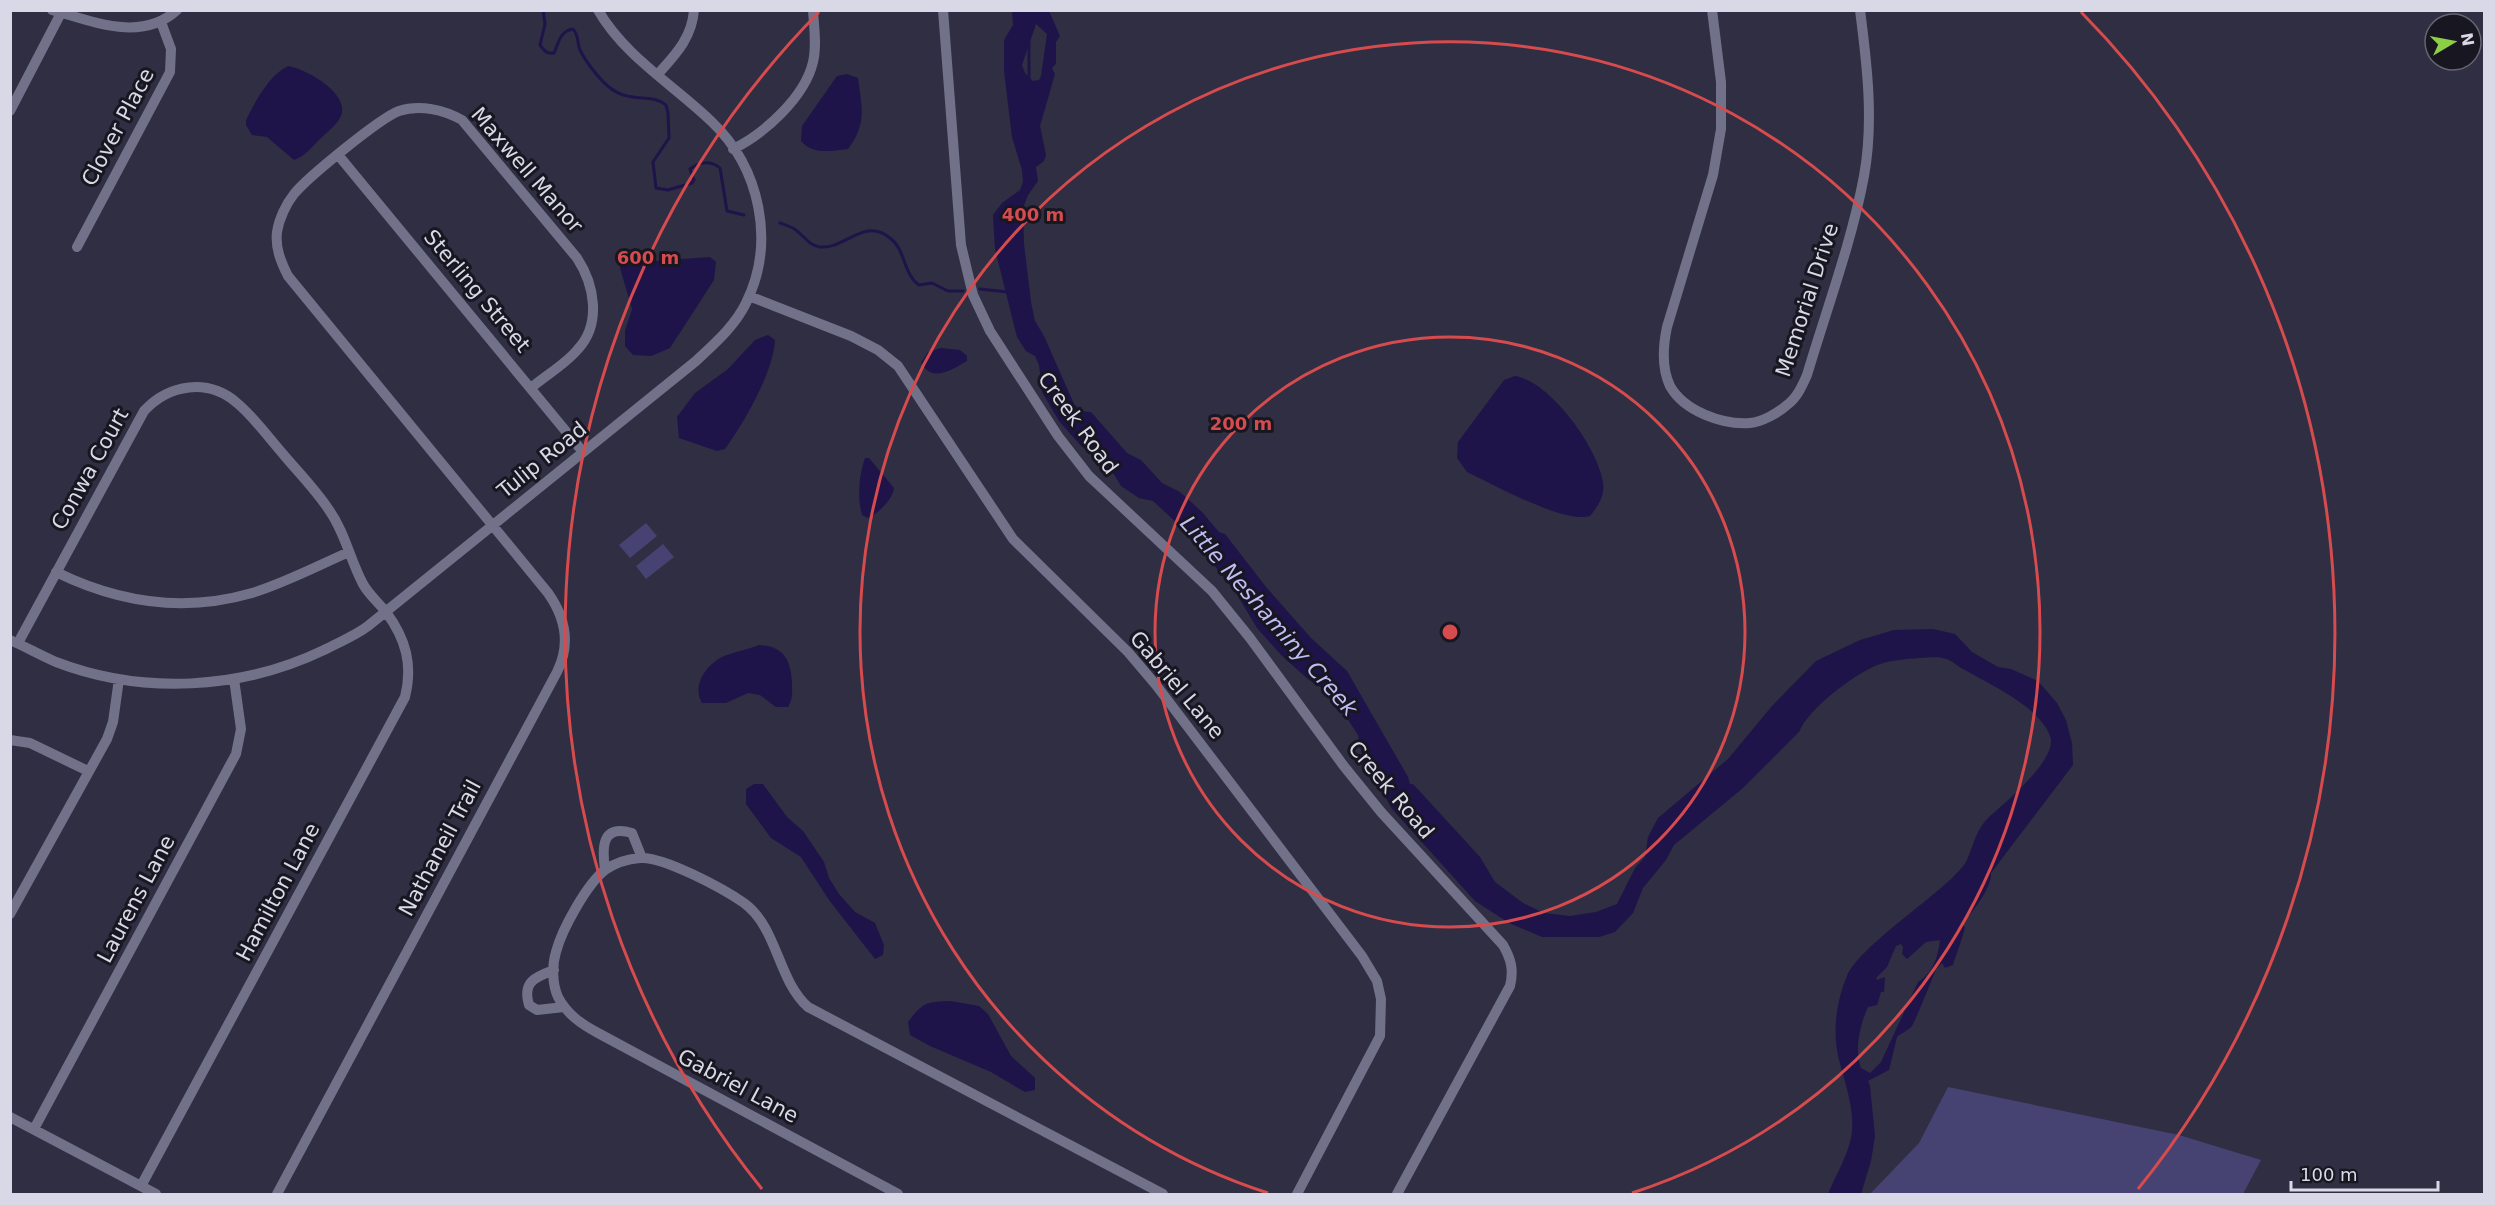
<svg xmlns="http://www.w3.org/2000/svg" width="2495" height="1205" font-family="'DejaVu Sans',sans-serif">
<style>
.green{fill:#464272}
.water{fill:#1e1449;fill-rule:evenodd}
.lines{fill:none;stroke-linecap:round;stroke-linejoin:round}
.stream{stroke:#1e1449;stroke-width:3}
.minor{stroke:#717189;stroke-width:10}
.ring{fill:none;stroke:#d64b4e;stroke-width:3}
.labels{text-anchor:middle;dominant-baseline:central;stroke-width:6;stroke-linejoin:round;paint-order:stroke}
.street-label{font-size:21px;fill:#d8d8e6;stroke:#181721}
.water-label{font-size:22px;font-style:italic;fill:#bfbdf3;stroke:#181721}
.centre{fill:#d64b4e;stroke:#181721;stroke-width:3}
.ring-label{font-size:18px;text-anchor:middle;font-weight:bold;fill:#d64b4e;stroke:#181721;stroke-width:6;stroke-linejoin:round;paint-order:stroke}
</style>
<rect width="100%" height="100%" fill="#2f2e42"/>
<path class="green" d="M 646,523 L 657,536 L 630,558 L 619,545 Z
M 663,544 L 674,557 L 646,579 L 636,566 Z
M 1948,1087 L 2179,1135 L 2261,1160 L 2243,1194 L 1870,1194 L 1919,1143 Z"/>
<path class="water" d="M 1012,11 L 1049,11 L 1060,36 L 1056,42 L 1056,64 L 1052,68 L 1055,74 L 1040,126 L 1046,155 L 1044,161 L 1036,167 L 1038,181 L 1028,195 L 1023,208 L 1024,244 L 1031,302 L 1035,321 L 1044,336 L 1074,404 L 1081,411 L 1091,412 L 1127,453 L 1141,460 L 1162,483 L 1180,492 L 1202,512 L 1219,532 L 1225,534 L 1266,587 L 1311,638 L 1347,671 L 1408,777 L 1410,784 L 1413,784 L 1480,857 L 1495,882 L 1523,903 L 1544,913 L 1570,916 L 1596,912 L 1617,904 L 1635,868 L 1645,857 L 1648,837 L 1658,818 L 1728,759 L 1772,706 L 1816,661 L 1860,640 L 1894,630 L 1933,629 L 1955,634 L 1972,652 L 1998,667 L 2011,669 L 2038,681 L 2057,703 L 2066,720 L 2072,743 L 2073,765 L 1991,873 C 1992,888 1972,913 1962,924 L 1965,927 C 1962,941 1957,951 1953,965 L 1945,968 L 1942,963 L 1936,969 C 1935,972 1915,1022 1912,1026 C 1908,1031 1901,1033 1897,1037 L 1889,1070 L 1868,1081 L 1870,1086 L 1875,1136 L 1871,1161 L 1861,1194 L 1828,1194 C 1836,1174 1850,1153 1852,1131 C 1854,1106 1845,1084 1839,1060 C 1832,1032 1836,1002 1847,976 C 1858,949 1928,902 1953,877 C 1958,872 1964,866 1967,860 C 1975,842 1975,831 1990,816 C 2005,803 2059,758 2050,736 C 2039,705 1986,683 1958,666 C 1946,655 1935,657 1920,658 C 1905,659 1889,660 1875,666 C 1851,677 1809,708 1799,732 L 1743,788 L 1674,845 L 1666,860 L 1643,888 L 1633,913 L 1615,932 L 1599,937 L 1542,937 L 1509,923 L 1475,901 L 1392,809 L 1362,755 L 1358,735 L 1341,709 L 1325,690 L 1309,680 L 1282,656 L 1257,628 L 1236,593 L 1214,565 L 1178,524 L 1153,501 L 1139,498 L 1121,486 L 1110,468 L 1081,446 L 1059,421 L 1042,392 L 1039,365 L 1035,356 L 1026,351 L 1017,337 L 995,249 L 993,215 L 1002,203 L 1020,190 L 1023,182 L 1022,170 L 1012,137 L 1004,71 L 1004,40 L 1013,25 ZM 1036,24 L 1047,34 L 1041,76 L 1039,80 L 1033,81 L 1025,73 L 1022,65 ZM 1940,940 C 1938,957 1933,973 1918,982 L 1881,1062 L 1870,1073 L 1861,1068 C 1854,1051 1860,1024 1868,1007 L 1877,1005 L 1881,992 L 1884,992 L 1885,977 L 1877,980 L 1876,978 L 1887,967 L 1896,946 L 1901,944 L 1903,947 L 1902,954 L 1907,959 L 1926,942 Z
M 288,66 C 306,69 350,93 341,116 C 337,125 326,133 319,140 C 312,147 304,157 294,160 L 267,137 L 252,135 L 246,125 L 246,120 C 255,102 269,75 288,66 Z
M 847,74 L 858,78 C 862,108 867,124 848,149 C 831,151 813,155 801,141 L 802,126 L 837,76 Z
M 628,251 L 654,261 L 710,257 L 716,262 L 714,280 L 670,348 L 651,356 L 633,355 L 625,346 L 625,331 L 632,309 L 620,268 L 622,254 Z
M 768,335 L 775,340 C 773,373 745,421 725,449 L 717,451 L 679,438 L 677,417 L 695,393 L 728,369 L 755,340 Z
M 941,348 L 960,350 L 967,356 L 967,361 C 951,370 933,383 921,363 L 928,352 Z
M 1515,376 C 1550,381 1598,448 1603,482 C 1605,496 1598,506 1590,516 C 1564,524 1493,484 1467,472 L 1457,458 L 1458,442 L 1504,380 Z
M 865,458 L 869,458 L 894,488 C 893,499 878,514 868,518 L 862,515 C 857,498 859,475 865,458 Z
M 759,645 C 784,646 791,660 792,683 C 792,692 793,699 788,707 L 776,707 L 760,695 L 748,693 L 726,703 L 702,703 C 692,686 705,666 722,657 C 733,652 747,650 759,645 Z
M 754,784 L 763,784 L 787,817 L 803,831 L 824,862 L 829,878 L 839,894 L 855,912 L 875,923 L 884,945 L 883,955 L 875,959 L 829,900 L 801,857 L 771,838 L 746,804 L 746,789 Z
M 951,1001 L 979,1006 L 988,1014 L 1011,1056 L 1035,1078 L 1035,1090 L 1025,1092 L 991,1072 L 930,1046 L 910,1035 L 908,1022 C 923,1002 926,1002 951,1001 Z"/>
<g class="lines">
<path class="stream" d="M 543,10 L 545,24 L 540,45 C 544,51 547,54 554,53 C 559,42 560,31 573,29 C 579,35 577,43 580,50 C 586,62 599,79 609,87 C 629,104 653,93 666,105 L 668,113 L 669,138 L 653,162 L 656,188 L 668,190 L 692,183 L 694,180 L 690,169 C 698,162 711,160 720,168 L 727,211 L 744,215
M 1029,81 L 1029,39
M 780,223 C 786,225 793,227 797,231 C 805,237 810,246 820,247 C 846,249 864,217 890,238 C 906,250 903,274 919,285 L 932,283 L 948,291 L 963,291
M 980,289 L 1008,292"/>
<path class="minor" d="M 52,10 C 92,21 141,43 177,10
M 943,10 L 961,245 L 973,295 L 990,331 L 1058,436 L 1089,476 L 1212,591 L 1250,638 L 1343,765 L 1381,812 L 1503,945 C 1511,959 1514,970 1510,986 L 1397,1194
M 1712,10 L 1721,82 L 1721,129 L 1713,175 L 1667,327 C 1663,346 1661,367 1670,386 C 1684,411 1722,425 1750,423 C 1762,422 1778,413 1787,405 C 1797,398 1802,386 1807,375 C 1826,311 1852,241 1864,176 C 1874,122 1867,64 1860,10
M 658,74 C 675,55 692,38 694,10
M 10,111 L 61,13
M 733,149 C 764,134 805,97 813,62 C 817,46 814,27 813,10
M 339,156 L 583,452
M 77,247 L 170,72 L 171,49 L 161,22
M 749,296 L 851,336 L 878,350 L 898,366 L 1013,539 L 1128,652 L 1156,685 L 1362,956 L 1377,981 L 1381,999 L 1380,1036 L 1297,1194
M 56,572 C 119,603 183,613 252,593 C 285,583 317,566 349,552
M 10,640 C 26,647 40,655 56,662 C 142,695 241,690 324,650 C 339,642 355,636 368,626 L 696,361 C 714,344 735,326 746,303 C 776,242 760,168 712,122 C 674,85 625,57 598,10
M 18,643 L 144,411 C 169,384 208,378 237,403 C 254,417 268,437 283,454 C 298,472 316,490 329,510 C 345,532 350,560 363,584 C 369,595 379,603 386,612 C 406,639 413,665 405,697 L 141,1186
M 10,740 L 30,743 L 88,771
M 605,870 C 602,848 601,824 632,833 L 642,858
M 10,914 L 107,739 L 113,722 L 119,679
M 554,970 C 535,977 522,982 529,1005 L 537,1010 L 564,1007
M 10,1117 L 156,1194
M 34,1129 L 236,754 L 241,729 L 234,679
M 277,1194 L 557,672 C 571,644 565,617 548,593 L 288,276 C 281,262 275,248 277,232 C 279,219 286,204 294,194 C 308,177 380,118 399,111 C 420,104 444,110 462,120 L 577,258 C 594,284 602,323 578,349 C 566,364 546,375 531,388
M 898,1194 L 598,1033 C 581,1024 567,1014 558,997 C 552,984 552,965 556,952 C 562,929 587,884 605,870 C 615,863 628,859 640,858 C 663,856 724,889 744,903 C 778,928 777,979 808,1007 L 1163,1194"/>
</g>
<g class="ring">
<circle cx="1450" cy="632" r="295"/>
<path d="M1268 1193A590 590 0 1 1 1632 1193"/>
<path d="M762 1189A885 885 0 0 1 819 12M2081 12A885 885 0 0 1 2138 1189"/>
</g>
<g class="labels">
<g class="street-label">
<text transform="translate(118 127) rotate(-62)">Clover Place</text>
<text transform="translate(527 170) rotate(49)">Maxwell Manor</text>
<text transform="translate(477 291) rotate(50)">Sterling Street</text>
<text transform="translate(1807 300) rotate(-72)">Memorial Drive</text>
<text transform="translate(1078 423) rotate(54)">Creek Road</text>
<text transform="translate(542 460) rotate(-39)">Tulip Road</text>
<text transform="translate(90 469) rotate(-61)">Conwa Court</text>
<text transform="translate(1177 685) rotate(50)">Gabriel Lane</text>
<text transform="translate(1391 790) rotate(50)">Creek Road</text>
<text transform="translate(440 848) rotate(-62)">Nathaneil Trail</text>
<text transform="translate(278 892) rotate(-62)">Hamilton Lane</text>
<text transform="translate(136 899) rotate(-62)">Laurens Lane</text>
<text transform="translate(738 1086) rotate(28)">Gabriel Lane</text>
</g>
<g class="water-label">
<text transform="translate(1269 616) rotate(49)">Little Neshaminy Creek</text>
</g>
</g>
<circle cx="1450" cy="632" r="9" class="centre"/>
<g class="ring-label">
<text x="1033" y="221">400 m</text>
<text x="648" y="264">600 m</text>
<text x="1241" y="430">200 m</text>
</g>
<rect width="2495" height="1205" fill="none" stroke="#d8d8e6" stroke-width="24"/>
<g transform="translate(2453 42) rotate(80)"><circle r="28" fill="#181721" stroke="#656470" stroke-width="1.5"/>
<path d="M0-4.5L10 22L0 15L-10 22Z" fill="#8cce45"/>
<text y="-9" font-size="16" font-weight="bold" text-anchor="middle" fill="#d8d8e6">N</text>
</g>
<path d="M2291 1181v9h147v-9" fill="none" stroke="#d8d8e6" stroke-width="3"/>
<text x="2300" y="1181" font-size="18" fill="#d8d8e6" stroke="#181721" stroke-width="4.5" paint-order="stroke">100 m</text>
</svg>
